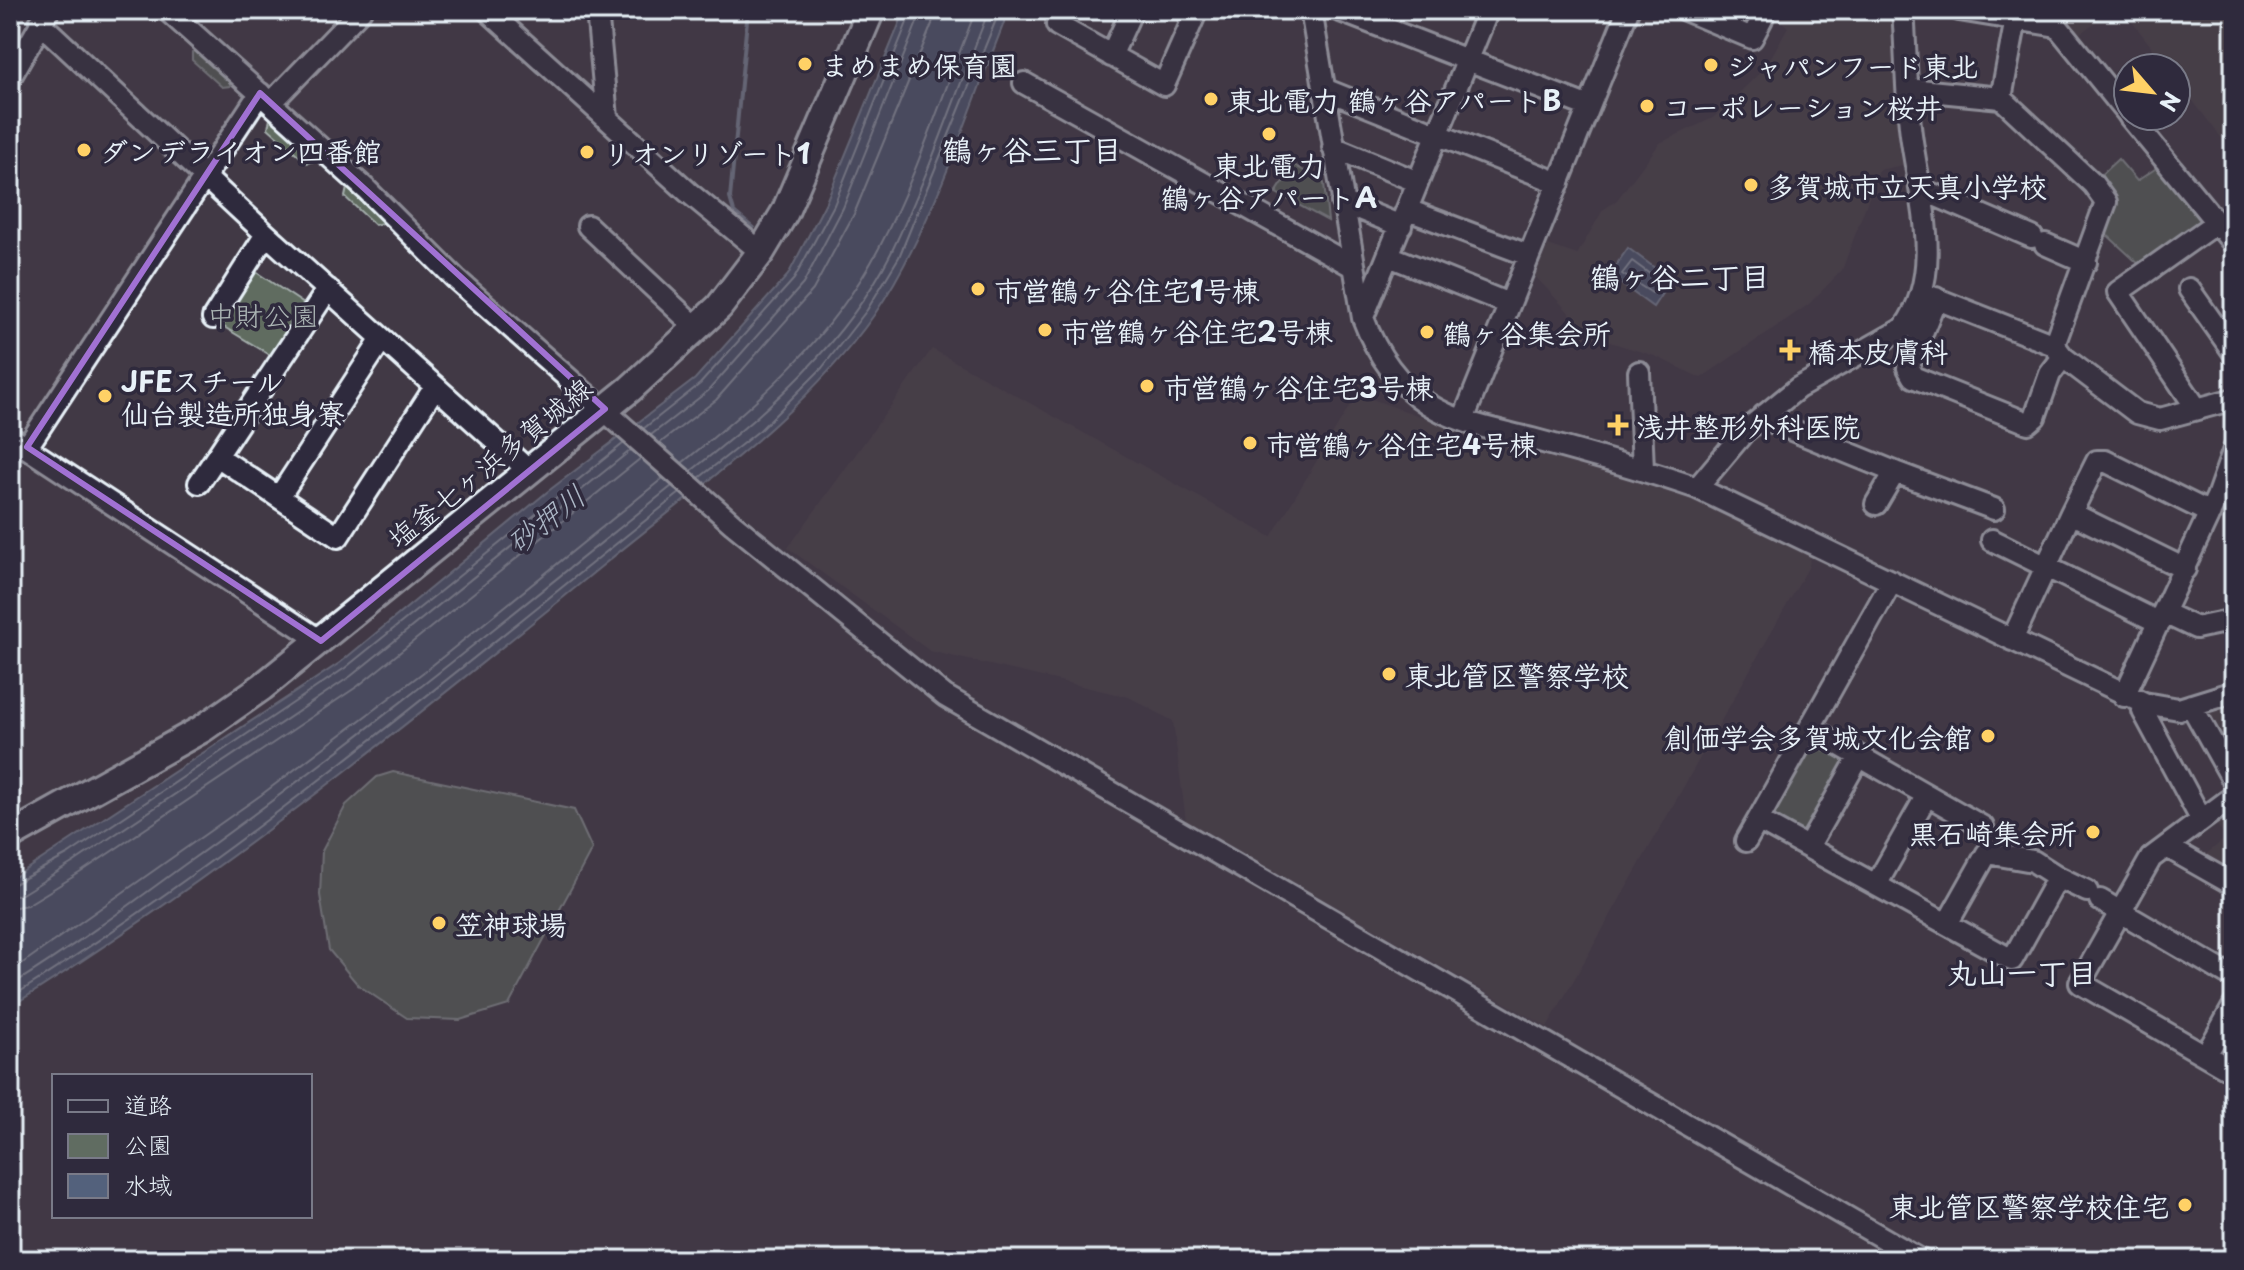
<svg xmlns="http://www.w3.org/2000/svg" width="2244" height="1270" font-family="'Playpen Sans','Klee One',sans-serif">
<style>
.built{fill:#4e444b}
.green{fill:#606c61;stroke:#a4aeac;stroke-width:2}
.water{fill:#53617c;stroke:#8f9bae;stroke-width:2}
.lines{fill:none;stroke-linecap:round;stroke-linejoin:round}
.shore{stroke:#acb7c6;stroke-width:2}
.stream{stroke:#8f9bae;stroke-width:4}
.minor-casing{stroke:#e8f1f8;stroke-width:26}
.major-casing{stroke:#e8f1f8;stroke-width:32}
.minor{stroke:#2f2a3d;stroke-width:20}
.major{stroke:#2f2a3d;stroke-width:26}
.marked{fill:none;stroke:#a171d3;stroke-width:6;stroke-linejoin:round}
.poi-dot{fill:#ffd166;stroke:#2f2a3d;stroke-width:3}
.labels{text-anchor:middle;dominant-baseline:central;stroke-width:7;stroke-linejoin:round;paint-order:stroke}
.poi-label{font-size:28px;font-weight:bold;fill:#e8f1f8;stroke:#2f2a3d;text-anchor:start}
.park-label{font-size:28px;fill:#abb5b4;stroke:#2f2a3d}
.street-label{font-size:28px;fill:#e8f1f8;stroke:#2f2a3d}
.neighbourhood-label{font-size:30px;font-weight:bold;fill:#e8f1f8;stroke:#2f2a3d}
.water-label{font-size:30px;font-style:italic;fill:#acb7c6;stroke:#2f2a3d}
</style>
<rect width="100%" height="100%" fill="#413945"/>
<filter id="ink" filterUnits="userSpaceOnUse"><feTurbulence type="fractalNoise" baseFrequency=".0125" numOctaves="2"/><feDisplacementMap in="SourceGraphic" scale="16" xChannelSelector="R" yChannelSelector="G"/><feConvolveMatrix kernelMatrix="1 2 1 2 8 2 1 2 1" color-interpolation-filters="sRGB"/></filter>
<g filter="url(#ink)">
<path class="built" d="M 1769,10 L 1894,10 L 1897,130 L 1902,165 L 1879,170 L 1842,270 L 1809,304 L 1701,378 L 1655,356 L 1591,336 L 1535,276 L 1548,245 L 1577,255 L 1603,210 L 1617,200 L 1660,143 L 1713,118 L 1765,68 L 1788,27 Z
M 2024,10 L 2112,10 L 2079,34 L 2062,20 L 2026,14 Z
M 2123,10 L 2234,10 L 2234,154 L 2176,79 L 2176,68 L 2168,68 Z
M 932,349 L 1271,537 L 1357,394 L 1462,431 L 1671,490 L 1810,552 L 1809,566 L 1547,1027 L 1186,821 L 1173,721 L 1129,697 L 930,651 L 788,548 Z
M 2234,704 L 2234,775 L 2207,714 Z
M 2234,803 L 2234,862 L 2220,870 L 2199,860 L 2226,838 L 2213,819 Z"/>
<path class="green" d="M 199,51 L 230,79 L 230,86 L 222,87 L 192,60 L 192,52 Z
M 270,119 L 314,155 L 314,161 L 307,163 L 268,128 Z
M 2118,159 L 2137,181 L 2161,165 L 2205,223 L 2142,267 L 2104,232 L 2094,181 Z
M 1294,165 L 1324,183 L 1328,221 L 1276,193 Z
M 347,188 L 383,220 L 382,223 L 375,225 L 345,197 Z
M 253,270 L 307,306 L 275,358 L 219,324 Z
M 1815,740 L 1845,757 L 1846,766 L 1809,831 L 1799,833 L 1771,817 L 1807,742 Z
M 393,772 L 574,810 L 592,849 L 509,1005 L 460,1020 L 407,1018 L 358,985 L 329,950 L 320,895 L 322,851 L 346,805 L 377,777 Z"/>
<path class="water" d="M 905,10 L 1009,10 C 970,106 932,231 874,315 C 802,417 698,487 603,565 C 415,719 216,879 10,1007 L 10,880 L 341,662 L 547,492 L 695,379 L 788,275 L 826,202 Z
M 1628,248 L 1671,280 L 1653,307 L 1609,275 Z"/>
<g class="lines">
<path class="shore" d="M 1632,261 L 1658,280 L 1652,293 L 1622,274 Z
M 643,429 L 700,384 L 794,279 L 834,205 L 912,10
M 651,435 L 708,391 L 803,284 L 843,208 L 922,10
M 660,443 L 716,400 L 813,290 L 854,214 L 932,24 L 934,10
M 682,463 C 759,402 833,336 879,248 C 917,176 945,87 976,10
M 691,471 C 769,410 846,342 891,253 C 929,175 957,90 989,10
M 699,478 L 760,430 L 822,368 L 867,310 L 899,257 L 1000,10
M 10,886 L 69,854 L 345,668 L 624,443
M 10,896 L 22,894 L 74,862 L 351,676 L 631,450
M 10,908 L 27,905 L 81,872 L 358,686 L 641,458
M 10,972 L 261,795 L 429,668 L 663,478
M 10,986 C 70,949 127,907 184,865 C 352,745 511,615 672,486
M 10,998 C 247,850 461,666 680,493"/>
<path class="stream" d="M 748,10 L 730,198 L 734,212 L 753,228"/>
<defs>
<path id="minor" d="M 167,10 L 367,190 L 456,279 L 733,524 L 945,696 L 1921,1260
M 487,10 L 688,192 L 761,252
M 597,10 L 607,118
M 1064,10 L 1057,25 L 1164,85 L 1197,10
M 1311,10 L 1363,318 C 1376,353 1396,383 1428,404 C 1459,424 1498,430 1532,439 C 1588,454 1642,469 1697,488 L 2144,703 L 2179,709 L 2234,692
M 1338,10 L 1589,107
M 1685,10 L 1752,38 L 1762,19
M 1959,10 L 2057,26 L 2128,114
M 40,23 L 266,234 L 527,469
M 1111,56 L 1132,10
M 10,78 L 49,10
M 1024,83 L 1354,267
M 1324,89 L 1559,183
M 1909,89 L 2001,98 L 2093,184 L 2106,202 L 2054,345
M 2001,98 L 2016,19 L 2012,10
M 271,103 L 361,10
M 2129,116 L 2234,244
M 1333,147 L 1418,182
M 1923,190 L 2032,237
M 1342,202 L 1401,226
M 1408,210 L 1528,255
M 588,226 L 698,329
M 2045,244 L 2086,262
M 1389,256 L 1509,304
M 328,289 L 217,456 L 338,537 L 435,387
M 2189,289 L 2234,353
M 1922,293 L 2054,345 L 2063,357 L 2137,413 L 2160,419 L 2234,399
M 1936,298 L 1908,368 L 1913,377 L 2028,423 L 2035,417 L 2050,374 L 2063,357
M 1363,317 L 1488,10
M 213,318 L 266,234
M 1639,372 L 1643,470
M 2197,409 L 2118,292 L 2217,222
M 1764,415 L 1770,421 L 1895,472 L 1876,504
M 1463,420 L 1628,10
M 10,437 L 321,641
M 27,447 L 260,93
M 1895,472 L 1994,509
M 199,483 L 217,456
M 1697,488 L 1744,432 L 1798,388 L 1904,328 C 1947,269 1917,192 1910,126 C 1906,88 1906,49 1903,10
M 279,497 L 382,339
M 2071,513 L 2097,461 L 2105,461 L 2210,513
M 1992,540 L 2160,623
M 1892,581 L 1758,820 L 2012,960 L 2058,877 L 2033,861 L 1987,853 L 1947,924
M 2164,613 L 2196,628 L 2234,620
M 2012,640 L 2071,513 L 2185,569
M 2124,696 L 2217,497 L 2234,449
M 2144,703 L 2143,711 L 2201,819
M 2191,705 L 2234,782
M 1810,728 L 1927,795 L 1876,885
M 1927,795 L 1983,827
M 2234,796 L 2151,858 L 2080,983 L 2234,1072
M 1746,841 L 1758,820
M 1808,847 L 1859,757
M 2167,847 L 2234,885
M 2058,877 L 2087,891
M 2100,900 L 2234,978
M 2206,1055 L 2234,1005"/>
<path id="major" d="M 10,836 L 202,729 L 262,687 L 630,389 L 719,307 L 761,252 L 785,212 L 871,10"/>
</defs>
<use href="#minor" class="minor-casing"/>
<use href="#major" class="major-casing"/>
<use href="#minor" class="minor"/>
<use href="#major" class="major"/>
</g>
</g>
<path d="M0 0H2244V1270H0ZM 260,93 L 605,409 L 321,641 L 27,447 Z" fill="#413945" fill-opacity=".55" fill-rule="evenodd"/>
<path class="marked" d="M 260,93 L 605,409 L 321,641 L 27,447 Z"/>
<g class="poi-dot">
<circle cx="805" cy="64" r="8"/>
<circle cx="1711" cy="65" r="8"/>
<circle cx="1211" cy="99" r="8"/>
<circle cx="1647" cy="106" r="8"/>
<circle cx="1269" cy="134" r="8"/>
<circle cx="84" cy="150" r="8"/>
<circle cx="587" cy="152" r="8"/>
<circle cx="1751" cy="185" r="8"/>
<circle cx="978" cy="289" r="8"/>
<circle cx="1045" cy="330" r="8"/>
<circle cx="1427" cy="332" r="8"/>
<path d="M1786 338h8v8h8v8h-8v8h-8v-8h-8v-8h8z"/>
<circle cx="1147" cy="386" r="8"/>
<circle cx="105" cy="396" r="8"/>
<path d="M1614 413h8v8h8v8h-8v8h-8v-8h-8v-8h8z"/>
<circle cx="1250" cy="443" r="8"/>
<circle cx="1389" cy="674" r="8"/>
<circle cx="1988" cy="736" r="8"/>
<circle cx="2093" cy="832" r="8"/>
<circle cx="439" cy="923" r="8"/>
<circle cx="2185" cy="1205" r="8"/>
</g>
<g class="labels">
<g class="poi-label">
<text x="821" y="64">まめまめ保育園</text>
<text x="1727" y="65">ジャパンフード東北</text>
<text x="1227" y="99">東北電力 鶴ヶ谷アパートB</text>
<text x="1663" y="106">コーポレーション桜井</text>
<text x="100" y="150">ダンデライオン四番館</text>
<text x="603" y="152">リオンリゾート1</text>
<text x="1269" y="164" text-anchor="middle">東北電力<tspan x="1269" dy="32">鶴ヶ谷アパートA</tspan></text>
<text x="1767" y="185">多賀城市立天真小学校</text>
<text x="994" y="289">市営鶴ヶ谷住宅1号棟</text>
<text x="1061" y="330">市営鶴ヶ谷住宅2号棟</text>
<text x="1443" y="332">鶴ヶ谷集会所</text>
<text x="1808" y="350">橋本皮膚科</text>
<text x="121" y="380">JFEスチール<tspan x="121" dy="32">仙台製造所独身寮</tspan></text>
<text x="1163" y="386">市営鶴ヶ谷住宅3号棟</text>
<text x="1636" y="425">浅井整形外科医院</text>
<text x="1266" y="443">市営鶴ヶ谷住宅4号棟</text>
<text x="1405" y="674">東北管区警察学校</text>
<text x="1972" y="736" text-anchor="end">創価学会多賀城文化会館</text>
<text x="2077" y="832" text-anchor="end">黒石崎集会所</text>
<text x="455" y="923">笠神球場</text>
<text x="2169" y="1205" text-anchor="end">東北管区警察学校住宅</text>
</g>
<g class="park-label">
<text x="263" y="314">中財公園</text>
</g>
<g class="street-label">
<text transform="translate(489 462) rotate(-39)">塩釜七ヶ浜多賀城線</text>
</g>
<g class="neighbourhood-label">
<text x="1032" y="148">鶴ヶ谷三丁目</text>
<text x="1680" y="275">鶴ヶ谷二丁目</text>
<text x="2022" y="971">丸山一丁目</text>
</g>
<g class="water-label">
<text transform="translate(545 518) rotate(-38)">砂押川</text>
</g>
</g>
<rect width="2244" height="1270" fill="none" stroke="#2f2a3d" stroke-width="40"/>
<rect x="20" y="20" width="2204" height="1230" fill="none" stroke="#e8f1f8" stroke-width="3" filter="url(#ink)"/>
<rect x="52" y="1074" width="260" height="144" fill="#2f2a3d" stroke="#797a88" stroke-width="2"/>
<rect x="68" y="1100" width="40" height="12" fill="#2f2a3d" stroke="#797a88" stroke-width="2"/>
<text x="124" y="1114" font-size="24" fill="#e8f1f8">道路</text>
<rect x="68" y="1134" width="40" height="24" fill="#606c61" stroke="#797a88" stroke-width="2"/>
<text x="124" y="1154" font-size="24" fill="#e8f1f8">公園</text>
<rect x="68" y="1174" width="40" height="24" fill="#53617c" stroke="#797a88" stroke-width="2"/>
<text x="124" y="1194" font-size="24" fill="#e8f1f8">水域</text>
<g transform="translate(2152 92) rotate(118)"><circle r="38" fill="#2f2a3d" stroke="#797a88" stroke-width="2"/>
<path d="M0-6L14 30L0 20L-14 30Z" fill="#ffd166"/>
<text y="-12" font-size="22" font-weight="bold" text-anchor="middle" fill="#e8f1f8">N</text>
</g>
</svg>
